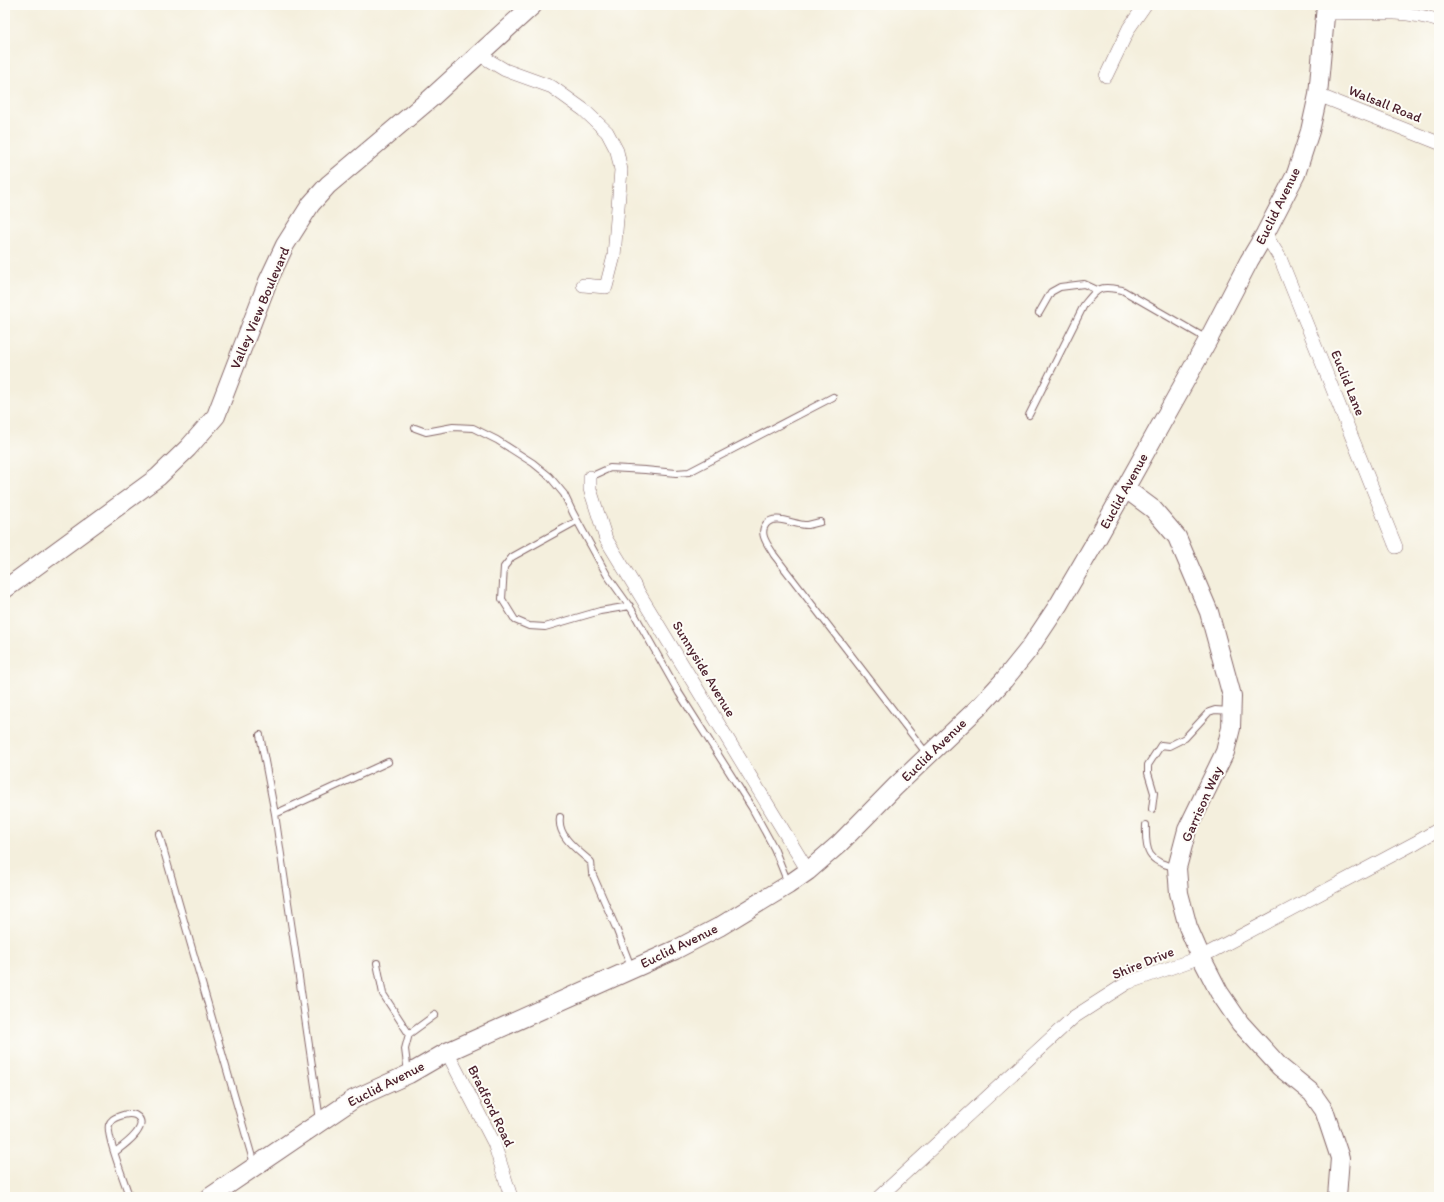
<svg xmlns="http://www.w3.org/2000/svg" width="1444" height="1202" font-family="Itim,sans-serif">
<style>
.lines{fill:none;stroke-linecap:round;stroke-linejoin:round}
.lane-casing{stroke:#866869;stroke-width:8}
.street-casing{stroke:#866869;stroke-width:14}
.secondary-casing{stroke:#866869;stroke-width:20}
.lane{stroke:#fff;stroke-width:6}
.street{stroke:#fff;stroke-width:13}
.secondary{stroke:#fff;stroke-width:18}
.labels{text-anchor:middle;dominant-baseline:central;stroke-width:4;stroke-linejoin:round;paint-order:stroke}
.street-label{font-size:14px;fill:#4a1f2b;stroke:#fdfcf7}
</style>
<rect width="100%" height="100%" fill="#fdfcf7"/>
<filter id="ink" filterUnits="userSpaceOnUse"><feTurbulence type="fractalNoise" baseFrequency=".025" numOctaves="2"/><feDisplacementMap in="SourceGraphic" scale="8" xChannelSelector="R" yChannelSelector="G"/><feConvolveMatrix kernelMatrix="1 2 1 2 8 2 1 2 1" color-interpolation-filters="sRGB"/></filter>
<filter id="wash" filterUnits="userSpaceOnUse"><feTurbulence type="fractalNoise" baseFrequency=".012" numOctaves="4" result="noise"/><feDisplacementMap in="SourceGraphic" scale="16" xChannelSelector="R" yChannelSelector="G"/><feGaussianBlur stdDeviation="0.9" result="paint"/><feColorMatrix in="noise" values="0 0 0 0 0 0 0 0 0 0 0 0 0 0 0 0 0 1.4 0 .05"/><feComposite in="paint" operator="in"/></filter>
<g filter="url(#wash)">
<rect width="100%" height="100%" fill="#f4efdd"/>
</g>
<g filter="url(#ink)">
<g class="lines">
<defs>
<path id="lane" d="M 1039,313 L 1051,292 L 1060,287 L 1084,284 L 1097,290
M 1029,415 L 1084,305 C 1098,288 1099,285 1122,290 L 1207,339
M 415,428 L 426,432 L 453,427 L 473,428 L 497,440 L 533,463 L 549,476 L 564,494 L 573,513 L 607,575 L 632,610 L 679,693 L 752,808 L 774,848 L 788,883
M 590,477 L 610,468 L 645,470 L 676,473 L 689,472 L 833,397
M 577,521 L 512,557 L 504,567 L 502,599 L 515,620 L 529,626 L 545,627 L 600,611 L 630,606
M 820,522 C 816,523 812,524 808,525 C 795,526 776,513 766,524 C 758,534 769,546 774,555 L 927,754
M 260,735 L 275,814 L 320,1120
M 1152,809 L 1154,793 L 1148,773 L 1148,765 L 1161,745 L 1169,746 L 1185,738 L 1209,712 L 1215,710 L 1230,711
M 275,814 L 388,762
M 560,817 C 557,837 578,850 591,862 L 592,873 L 616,928 L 631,967
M 1146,825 C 1145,852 1148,862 1175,867
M 159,834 L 254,1164
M 377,963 L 383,994 L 409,1034
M 408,1073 L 405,1049 L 409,1034 L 435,1015
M 115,1152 C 123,1146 153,1125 135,1115 C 130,1113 125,1114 120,1116 C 115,1118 111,1119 109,1125 C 106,1135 124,1180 128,1193 L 130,1197"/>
<path id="street" d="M 1326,13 C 1360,13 1407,9 1439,21
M 478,54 L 505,70 L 552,87 L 584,110 L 607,132 L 617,151 L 621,170 L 614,256 L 606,287 L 583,285
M 1106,76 L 1129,28 L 1145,5
M 1318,95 L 1439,143
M 1265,234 L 1280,258 L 1396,547
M 590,477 L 590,489 L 606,539 L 808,871
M 447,1052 L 494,1143 L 511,1197
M 879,1197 L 1074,1017 L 1127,983 L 1201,957 L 1415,843 L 1439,829"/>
<path id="secondary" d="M 1126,489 L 1153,509 L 1177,537 L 1209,612 L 1232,696 L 1231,728 L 1225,752 L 1187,830 L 1177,868 L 1179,893 L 1188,927 L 1201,957 L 1219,992 L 1240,1023 L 1280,1067 L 1312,1093 L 1324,1110 L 1340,1158 L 1337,1197
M 5,589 L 158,477 L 188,448 L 216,416 L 268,281 L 285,245 L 311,204 L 328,185 L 430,99 L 533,5
M 210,1197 L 354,1099 L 409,1074 L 447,1052 L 675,950 L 719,927 L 788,885 L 808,871 L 839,844 L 895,787 L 981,705 L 1004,680 L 1029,649 L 1059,604 L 1097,539 L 1208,340 L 1249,261 L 1265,234 L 1296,174 L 1310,131 L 1318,95 L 1326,5"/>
</defs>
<use href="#lane" class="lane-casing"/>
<use href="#street" class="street-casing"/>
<use href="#secondary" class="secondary-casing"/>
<use href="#lane" class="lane"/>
<use href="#street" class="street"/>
<use href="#secondary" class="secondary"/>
</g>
</g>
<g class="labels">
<g class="street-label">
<text transform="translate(1385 104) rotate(22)">Walsall Road</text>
<text transform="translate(1278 206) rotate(-64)">Euclid Avenue</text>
<text transform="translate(260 308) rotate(-67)">Valley View Boulevard</text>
<text transform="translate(1348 383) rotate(68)">Euclid Lane</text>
<text transform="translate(1124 491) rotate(-61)">Euclid Avenue</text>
<text transform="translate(704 669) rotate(59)">Sunnyside Avenue</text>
<text transform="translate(934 750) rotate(-44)">Euclid Avenue</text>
<text transform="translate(1202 804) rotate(-66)">Garrison Way</text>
<text transform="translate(679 946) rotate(-26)">Euclid Avenue</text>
<text transform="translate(1143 963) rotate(-22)">Shire Drive</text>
<text transform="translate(386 1084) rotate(-27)">Euclid Avenue</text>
<text transform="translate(491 1106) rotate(64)">Bradford Road</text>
</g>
</g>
<rect width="1444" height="1202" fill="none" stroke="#fdfcf7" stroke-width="20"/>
</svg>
